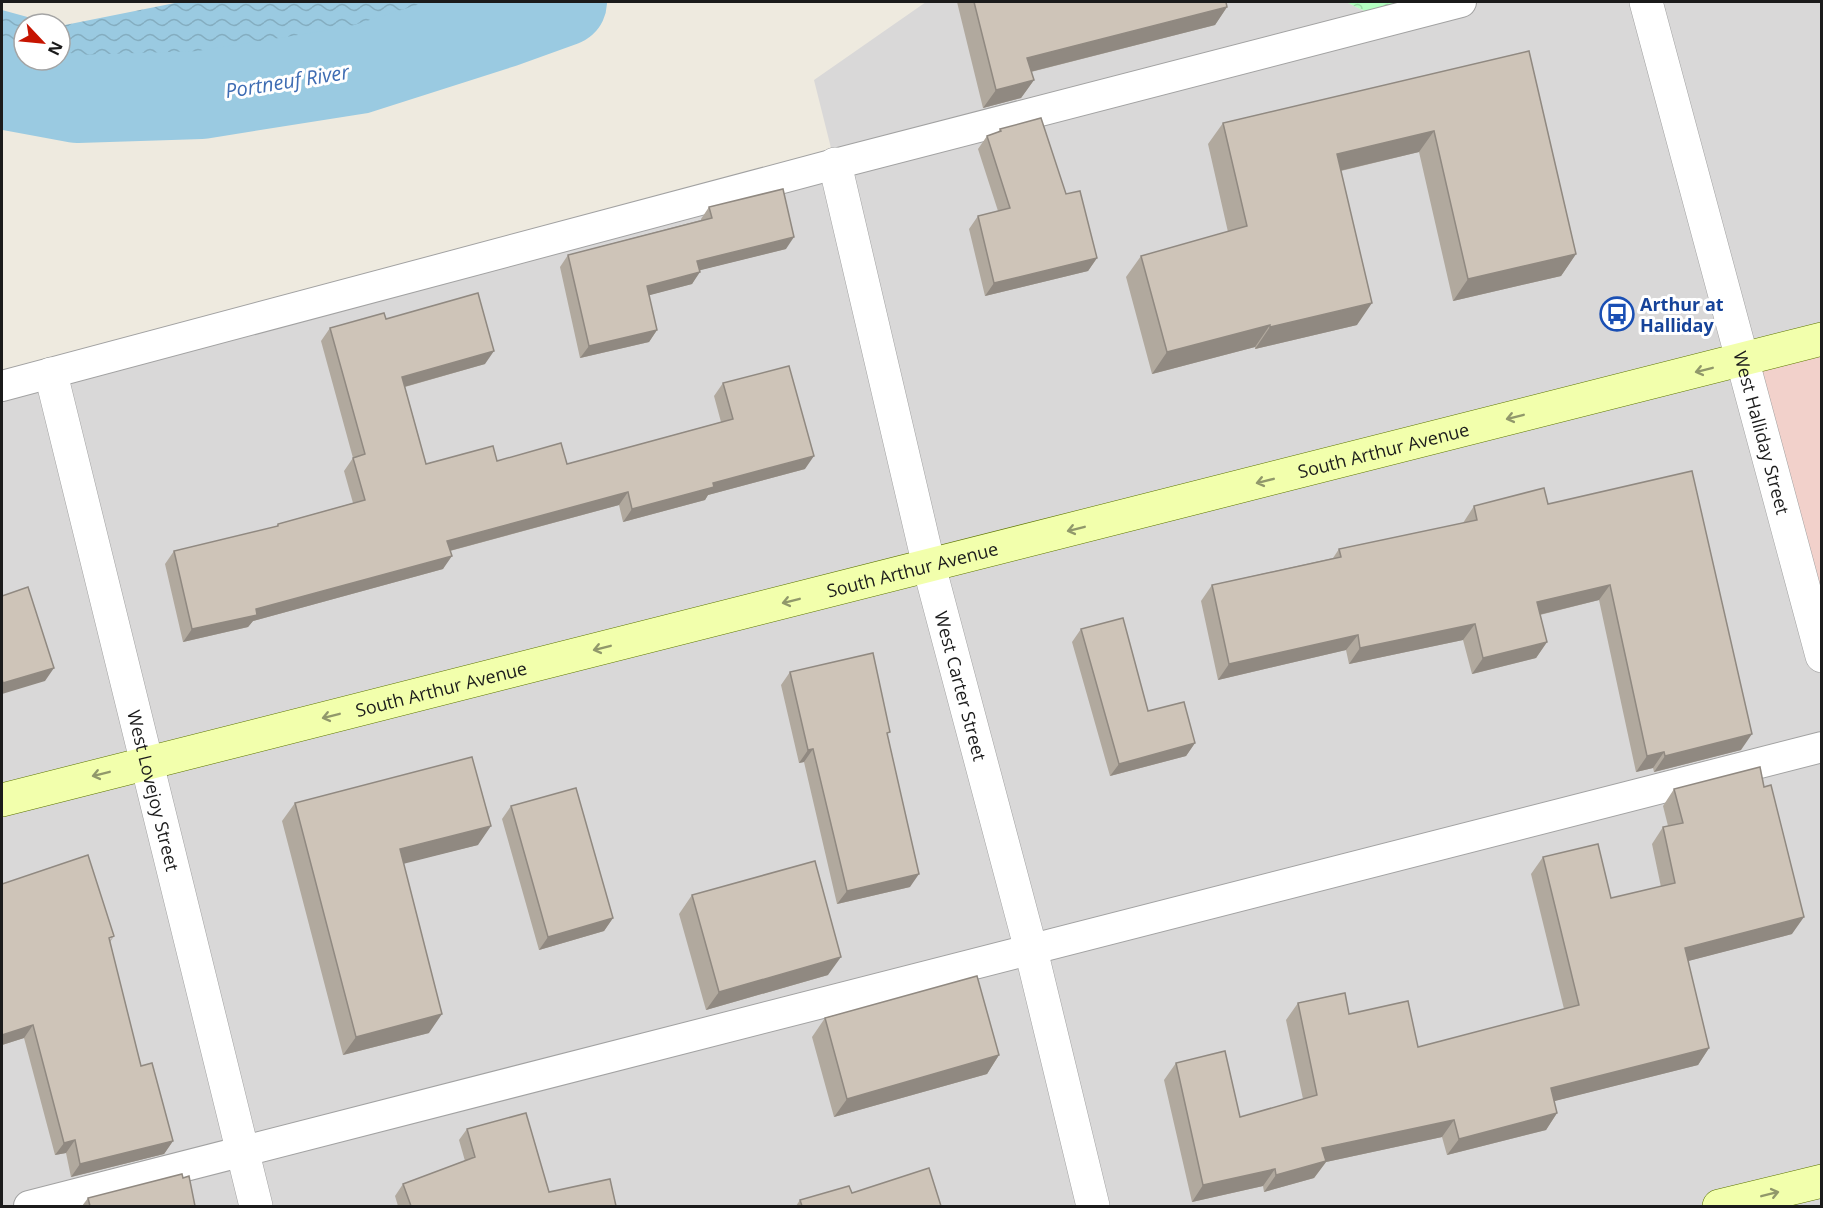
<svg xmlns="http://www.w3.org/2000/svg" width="1823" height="1208" font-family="'Open Sans',sans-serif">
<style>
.residential{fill:#d9d8d8}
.commercial{fill:#f2d1cb}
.park{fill:url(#park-crowns)}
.water{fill:url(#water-waves)}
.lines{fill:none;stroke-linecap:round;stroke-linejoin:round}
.river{stroke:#9acae1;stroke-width:88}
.lane-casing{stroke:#a2a2a2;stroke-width:32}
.street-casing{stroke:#a2a2a2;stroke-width:34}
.secondary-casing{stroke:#5c7400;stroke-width:34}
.lane{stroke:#fff;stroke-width:30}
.street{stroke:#fff;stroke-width:33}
.secondary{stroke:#f2ffac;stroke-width:33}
.wall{fill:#b1a99e}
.shaded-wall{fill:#908981}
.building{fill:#cec4b8;stroke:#908981;stroke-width:1.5}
.oneway{stroke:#91986b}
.labels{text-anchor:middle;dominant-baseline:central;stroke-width:6;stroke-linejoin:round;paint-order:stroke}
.transit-label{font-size:18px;font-weight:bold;fill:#164399;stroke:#fff;text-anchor:start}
.street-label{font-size:18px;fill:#1b1b1b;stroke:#fff}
.water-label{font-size:20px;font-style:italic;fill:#3f6db3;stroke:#fff}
</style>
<defs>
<pattern id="park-crowns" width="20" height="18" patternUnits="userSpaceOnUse" patternTransform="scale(1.5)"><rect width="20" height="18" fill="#b5ffc2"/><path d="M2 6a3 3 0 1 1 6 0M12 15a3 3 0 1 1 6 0" fill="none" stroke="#9bdaa6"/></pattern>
<pattern id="water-waves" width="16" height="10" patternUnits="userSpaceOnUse" patternTransform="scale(1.5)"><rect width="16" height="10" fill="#9acae1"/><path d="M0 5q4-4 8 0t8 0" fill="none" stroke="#84adc0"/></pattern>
</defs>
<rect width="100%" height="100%" fill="#eeeadf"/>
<path class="residential" d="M 926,2 L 1346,2 L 1385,21 L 1461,2 L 1821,2 L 1821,1206 L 2,1206 L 2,386 L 835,164 L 814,80 Z"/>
<path class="commercial" d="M 1821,339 L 1821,656 L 1743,360 Z"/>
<path class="park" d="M 1346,2 L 1461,2 L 1385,21 Z"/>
<path class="water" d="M 180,2 L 540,2 L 358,70 L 32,91 L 2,83 L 2,10 L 53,24 L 24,24 L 24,60 L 60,60 L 60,26 Z"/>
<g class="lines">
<path class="river" d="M 2,85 L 77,99 L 201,95 L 358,70 L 502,24 L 563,2"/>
<defs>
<path id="lane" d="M 2,386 L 835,164 L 1461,2
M 29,1206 L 1822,747"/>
<g id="street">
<path id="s1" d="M 1646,2 L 1822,656"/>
<path id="s2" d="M 835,164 L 929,566 L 1031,950 L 1093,1206"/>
<path id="s3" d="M 51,374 L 256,1206"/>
</g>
<g id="secondary">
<path id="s4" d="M 2,800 L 1822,339"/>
<path d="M 1719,1206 L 1822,1181"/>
</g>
</defs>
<use href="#lane" class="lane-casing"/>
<use href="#street" class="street-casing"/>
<use href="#secondary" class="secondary-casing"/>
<use href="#lane" class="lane"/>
<use href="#street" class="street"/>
<use href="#secondary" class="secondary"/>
</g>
<path class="wall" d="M 957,2 L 1226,2 L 1227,7 L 1215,25 L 1031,72 L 1034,80 L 1021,98 L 983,108 Z
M 1529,51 L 1576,254 L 1561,276 L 1453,301 L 1419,152 L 1341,171 L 1357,325 L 1255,349 L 1255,347 L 1152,374 L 1126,277 L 1141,256 L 1228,232 L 1208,144 L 1223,123 Z
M 1000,129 L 1066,194 L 1097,258 L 1088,271 L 985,296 L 969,229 L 978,216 L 998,211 L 978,149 L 987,136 L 998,132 Z
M 709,207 L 786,249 L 700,270 L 692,284 L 649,295 L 657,330 L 649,342 L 580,358 L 560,267 L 568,255 L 701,220 L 701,219 Z
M 386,319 L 485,364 L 405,387 L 426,464 L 497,461 L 567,464 L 721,422 L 714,396 L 723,383 L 805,469 L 708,495 L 705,500 L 623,522 L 619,505 L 450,551 L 443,569 L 253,621 L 248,627 L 183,642 L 165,564 L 174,551 L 276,527 L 278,524 L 353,503 L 344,471 L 353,458 L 321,341 L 330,328 Z
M 1548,504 L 1741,750 L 1654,772 L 1653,768 L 1636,772 L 1599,600 L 1540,615 L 1547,642 L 1536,658 L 1472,674 L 1463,640 L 1349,664 L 1346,650 L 1218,680 L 1201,601 L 1212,585 L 1333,558 L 1339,549 L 1463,523 L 1474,506 Z
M 1081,629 L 1148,711 L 1195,743 L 1186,756 L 1110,776 L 1072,642 Z
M 790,672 L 910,887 L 837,904 L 804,762 L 799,763 L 781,685 Z
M 1674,789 L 1792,934 L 1688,961 L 1709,1048 L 1698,1065 L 1554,1101 L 1557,1113 L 1546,1130 L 1447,1155 L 1442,1137 L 1326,1162 L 1314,1178 L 1264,1192 L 1263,1186 L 1192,1202 L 1164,1080 L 1176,1063 L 1240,1117 L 1303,1099 L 1286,1020 L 1298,1003 L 1349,1014 L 1418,1047 L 1564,1009 L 1531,874 L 1543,857 L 1611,898 L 1661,887 L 1652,844 L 1663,827 L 1668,826 L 1663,806 Z
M 295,803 L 478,845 L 403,863 L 429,1033 L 343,1055 L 282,821 Z
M 511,806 L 613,918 L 604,931 L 539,950 L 502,819 Z
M 692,895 L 828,975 L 706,1010 L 679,914 Z
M 114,936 L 110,942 L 141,1066 L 173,1141 L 164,1154 L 71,1177 L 66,1153 L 55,1155 L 24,1038 L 2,1045 Z
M 825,1018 L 999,1055 L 987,1074 L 834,1117 L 812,1037 Z
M 467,1129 L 549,1192 L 616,1206 L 398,1206 L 395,1196 L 403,1184 L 465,1161 L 459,1140 Z
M 852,1193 L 941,1206 L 796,1206 L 800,1200 Z
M 88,1198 L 195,1206 L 82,1206 Z"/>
<path class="shaded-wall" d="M 1227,7 L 1215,25 L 1014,76 L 1027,58 Z
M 1034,80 L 1021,98 L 983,108 L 996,90 Z
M 1434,131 L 1419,152 L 1322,175 L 1337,154 Z
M 794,237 L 786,249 L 689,273 L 697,261 Z
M 1576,254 L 1561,276 L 1453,301 L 1468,279 Z
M 1097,258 L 1088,271 L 985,296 L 994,283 Z
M 700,272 L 692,284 L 639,298 L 647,286 Z
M 1372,303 L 1357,325 L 1255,349 L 1270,327 Z
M 1270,325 L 1255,347 L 1152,374 L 1167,352 Z
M 657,330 L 649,342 L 580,358 L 589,346 Z
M 494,351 L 485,364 L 393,390 L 402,377 Z
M 814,456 L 805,469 L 708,495 L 705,500 L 623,522 L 632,509 L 713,483 Z
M 628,492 L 619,505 L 438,554 L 447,541 Z
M 452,556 L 443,569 L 253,621 L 248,627 L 183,642 L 192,629 L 256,609 Z
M 1610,585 L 1599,600 L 1526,618 L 1537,602 Z
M 1475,624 L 1463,640 L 1349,664 L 1360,648 Z
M 1358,635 L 1346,650 L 1218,680 L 1229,664 Z
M 1547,642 L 1536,658 L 1472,674 L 1483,658 Z
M 54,668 L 45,681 L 2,694 L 2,686 L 3,683 Z
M 1752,734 L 1741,750 L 1654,772 L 1665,756 Z
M 1195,743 L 1186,756 L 1110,776 L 1119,764 Z
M 813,749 L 804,762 L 799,763 L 808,750 Z
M 1664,752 L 1653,768 L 1636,772 L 1647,756 Z
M 491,826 L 478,845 L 387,868 L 400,849 Z
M 919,874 L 910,887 L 837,904 L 847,891 Z
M 1804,917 L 1792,934 L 1673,965 L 1685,948 Z
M 613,918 L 604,931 L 539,950 L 548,937 Z
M 841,957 L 828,975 L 706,1010 L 719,992 Z
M 442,1014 L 429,1033 L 343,1055 L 356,1037 Z
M 33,1025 L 24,1038 L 2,1045 L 2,1035 Z
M 1709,1048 L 1698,1065 L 1539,1105 L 1551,1088 Z
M 999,1055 L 987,1074 L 834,1117 L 847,1099 Z
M 1557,1113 L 1546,1130 L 1447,1155 L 1459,1139 Z
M 1454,1120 L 1442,1137 L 1326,1162 L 1314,1178 L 1264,1192 L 1276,1175 L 1322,1148 Z
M 75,1140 L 66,1153 L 55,1155 L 64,1143 Z
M 173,1141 L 164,1154 L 71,1177 L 80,1164 Z
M 1275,1169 L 1263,1186 L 1192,1202 L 1203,1185 Z"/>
<path class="building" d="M 974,2 L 1226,2 L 1227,7 L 1027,58 L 1034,80 L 996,90 Z
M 1529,51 L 1576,254 L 1468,279 L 1434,131 L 1337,154 L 1372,303 L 1270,327 L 1270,325 L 1167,352 L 1141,256 L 1247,226 L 1223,123 Z
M 1041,118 L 1066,194 L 1080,191 L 1097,258 L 994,283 L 978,216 L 1010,208 L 987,136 L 1001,131 L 1000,129 Z
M 783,189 L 794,237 L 697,261 L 700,272 L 647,286 L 657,330 L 589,346 L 568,255 L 712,218 L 709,207 Z
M 478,293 L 494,351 L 402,377 L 426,464 L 493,446 L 497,461 L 561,443 L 567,464 L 733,419 L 723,383 L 789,366 L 814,456 L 713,483 L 714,487 L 632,509 L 628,492 L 447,541 L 452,556 L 256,609 L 257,615 L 192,629 L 174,551 L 278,526 L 278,524 L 365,500 L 353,458 L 365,454 L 330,328 L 384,313 L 386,319 Z
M 1692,471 L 1752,734 L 1665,756 L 1664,752 L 1647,756 L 1610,585 L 1537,602 L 1547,642 L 1483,658 L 1475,624 L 1360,648 L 1358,635 L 1229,664 L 1212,585 L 1341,557 L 1339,549 L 1477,520 L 1474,506 L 1544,488 L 1548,504 Z
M 28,587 L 54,668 L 3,683 L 2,679 L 2,596 Z
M 1123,618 L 1148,711 L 1184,702 L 1195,743 L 1119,764 L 1081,629 Z
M 873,653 L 890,732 L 887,733 L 919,874 L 847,891 L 813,749 L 808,750 L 790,672 Z
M 472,757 L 491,826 L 400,849 L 442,1014 L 356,1037 L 295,803 Z
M 1760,767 L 1764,787 L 1771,785 L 1804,917 L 1685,948 L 1709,1048 L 1551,1088 L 1557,1113 L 1459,1139 L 1454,1120 L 1322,1148 L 1326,1161 L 1276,1175 L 1275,1169 L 1203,1185 L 1176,1063 L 1225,1051 L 1240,1117 L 1317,1095 L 1298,1003 L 1345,993 L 1349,1014 L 1408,1001 L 1418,1047 L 1579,1005 L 1543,857 L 1598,844 L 1611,898 L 1675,883 L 1663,827 L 1683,823 L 1674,789 Z
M 576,788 L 613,918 L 548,937 L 511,806 Z
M 88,855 L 114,936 L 109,938 L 141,1066 L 152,1063 L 173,1141 L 80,1164 L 75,1140 L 64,1143 L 33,1025 L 2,1035 L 2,884 Z
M 815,861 L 841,957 L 719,992 L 692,895 Z
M 977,976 L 999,1055 L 847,1099 L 825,1018 Z
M 526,1113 L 549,1192 L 610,1179 L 616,1206 L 411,1206 L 403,1184 L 475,1157 L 467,1129 Z
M 929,1168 L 941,1206 L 802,1206 L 800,1200 L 849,1186 L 852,1193 Z
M 182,1174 L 183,1178 L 189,1176 L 195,1206 L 90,1206 L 88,1198 Z"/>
<defs><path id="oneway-shaft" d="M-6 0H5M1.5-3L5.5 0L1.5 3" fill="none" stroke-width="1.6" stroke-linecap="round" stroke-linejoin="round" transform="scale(1.5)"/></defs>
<g class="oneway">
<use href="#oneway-shaft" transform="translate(1704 370) rotate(166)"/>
<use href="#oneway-shaft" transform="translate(1515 417) rotate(166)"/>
<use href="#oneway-shaft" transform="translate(1265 481) rotate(166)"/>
<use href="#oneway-shaft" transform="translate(1076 529) rotate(166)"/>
<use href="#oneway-shaft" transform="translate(791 601) rotate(166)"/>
<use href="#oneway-shaft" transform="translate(602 648) rotate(166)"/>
<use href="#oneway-shaft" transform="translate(331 716) rotate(166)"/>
<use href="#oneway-shaft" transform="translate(101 774) rotate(166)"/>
<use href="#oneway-shaft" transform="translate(1770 1194) rotate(-14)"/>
</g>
<defs>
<symbol id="bus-ring" viewBox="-11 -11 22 22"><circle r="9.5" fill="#fff" stroke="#1a4fb4" stroke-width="1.5"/><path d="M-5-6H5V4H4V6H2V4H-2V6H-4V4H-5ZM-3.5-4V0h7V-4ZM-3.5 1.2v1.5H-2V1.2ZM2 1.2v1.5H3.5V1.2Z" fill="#1a4fb4"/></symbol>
</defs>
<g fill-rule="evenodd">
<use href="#bus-ring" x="1598" y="295" width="38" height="38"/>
</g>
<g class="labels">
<g class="transit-label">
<text x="1640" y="304">Arthur at<tspan x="1640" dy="21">Halliday</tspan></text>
</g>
<g class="street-label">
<text stroke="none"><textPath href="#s1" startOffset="446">West Halliday Street</textPath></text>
<text stroke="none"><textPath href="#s4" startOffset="1425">South Arthur Avenue</textPath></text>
<text stroke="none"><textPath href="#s4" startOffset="939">South Arthur Avenue</textPath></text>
<text stroke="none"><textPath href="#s2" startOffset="537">West Carter Street</textPath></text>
<text stroke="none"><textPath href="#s4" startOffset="453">South Arthur Avenue</textPath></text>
<text stroke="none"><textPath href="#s3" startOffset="429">West Lovejoy Street</textPath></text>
</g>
<g class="water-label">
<text transform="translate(287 81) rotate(-9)">Portneuf River</text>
</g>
</g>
<rect width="1823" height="1208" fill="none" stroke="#1b1b1b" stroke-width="6"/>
<g transform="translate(42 42) rotate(116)"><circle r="28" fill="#ffffff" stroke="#a4a4a4" stroke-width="1.5"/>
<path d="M0-4.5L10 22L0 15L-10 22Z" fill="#c61400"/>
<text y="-9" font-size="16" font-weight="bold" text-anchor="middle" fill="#1b1b1b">N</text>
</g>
</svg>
